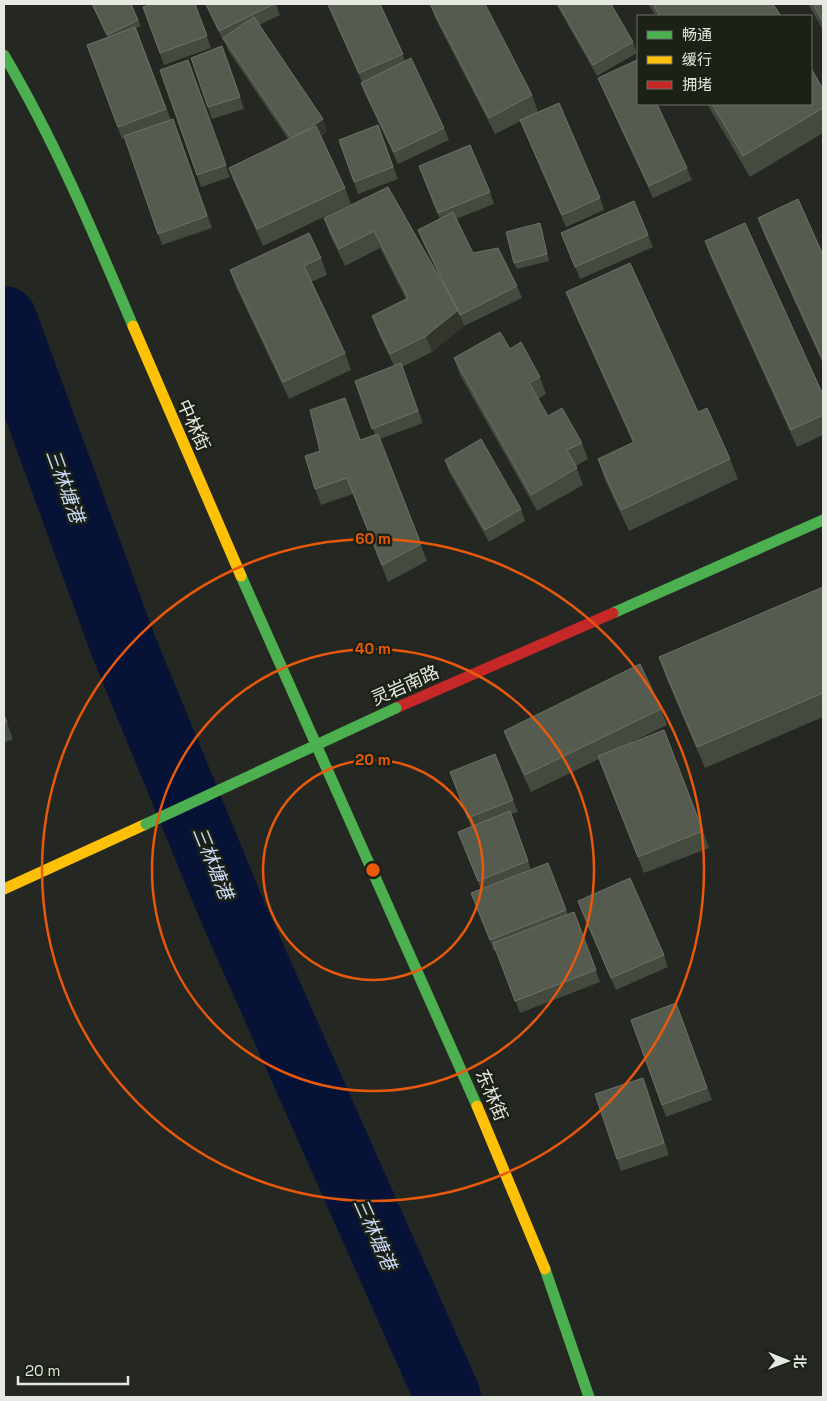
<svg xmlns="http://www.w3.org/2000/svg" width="827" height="1401" font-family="'Space Grotesk','Noto Sans SC',sans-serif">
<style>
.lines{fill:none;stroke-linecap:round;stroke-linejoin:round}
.river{stroke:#061336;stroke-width:66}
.fast{stroke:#4caf50;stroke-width:11}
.slow{stroke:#ffc107;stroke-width:11}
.jam{stroke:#c62828;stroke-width:11}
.fast-bridge{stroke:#4caf50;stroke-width:11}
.wall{fill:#454a3e}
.shaded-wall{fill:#31352c}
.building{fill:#565b50;stroke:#6d7166}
.ring{fill:none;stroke:#e8590c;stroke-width:2.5}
.labels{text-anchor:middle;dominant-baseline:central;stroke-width:5;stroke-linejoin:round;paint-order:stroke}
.street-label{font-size:18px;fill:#e5e9e1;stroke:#1c2116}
.water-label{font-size:19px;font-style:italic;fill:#c9d9f6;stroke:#1c2116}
.centre{fill:#e8590c;stroke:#1c2116;stroke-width:2.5}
.ring-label{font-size:15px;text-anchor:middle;font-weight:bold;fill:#e8590c;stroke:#1c2116;stroke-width:5;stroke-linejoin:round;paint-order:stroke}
</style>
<rect width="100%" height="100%" fill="#252722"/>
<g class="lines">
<path class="river" d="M 4,319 L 123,645 L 231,908 L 448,1397"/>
<path class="fast" d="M 4,55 C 55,141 94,234 133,326
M 241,576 L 477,1106
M 613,613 L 823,520
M 545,1269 L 589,1397"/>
<path class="slow" d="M 133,326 L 241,576
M 4,889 L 146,824
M 477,1106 L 545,1269"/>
<path class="jam" d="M 396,708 L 613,613"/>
<path class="fast-bridge" d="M 146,824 L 396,708"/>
</g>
<path class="wall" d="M 92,4 L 138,20 L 141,26 L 136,28 L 171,120 L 173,119 L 212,228 L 162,245 L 125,138 L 122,139 L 87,45 L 108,37 Z
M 195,4 L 211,48 L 164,65 L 143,7 Z
M 205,4 L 276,4 L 280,15 L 259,25 L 327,131 L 321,136 L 345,188 L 351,204 L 263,246 L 235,184 L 229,168 L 288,139 L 228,50 L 225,42 L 224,42 Z
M 327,4 L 380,4 L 405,61 L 444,128 L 449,140 L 398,164 L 365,94 L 361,83 L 362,82 Z
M 430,4 L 532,95 L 538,112 L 529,116 L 600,198 L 604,210 L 566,227 L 525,132 L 521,121 L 495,134 L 435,18 Z
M 556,4 L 611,4 L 633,42 L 637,53 L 597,76 Z
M 648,4 L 773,4 L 781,16 L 656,16 Z
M 808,4 L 823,4 L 823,30 Z
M 222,46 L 244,109 L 212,119 L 191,58 Z
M 188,60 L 230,177 L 201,187 L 160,70 Z
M 598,78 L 687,168 L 692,180 L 653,198 L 603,90 Z
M 823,89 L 823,133 L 750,177 L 707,104 L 811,104 Z
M 378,125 L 398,179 L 358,194 L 339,140 Z
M 423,178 L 490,192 L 494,204 L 456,219 L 473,253 L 517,286 L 522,298 L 464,326 L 432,352 L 402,367 L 423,423 L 380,439 L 427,561 L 388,582 L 353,494 L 321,505 L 315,489 L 360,440 L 375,435 L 355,381 L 394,366 L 378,332 L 372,316 L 406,299 L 380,248 L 345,266 L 330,235 L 324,218 L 388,187 L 442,282 L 422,241 L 418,230 L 440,219 Z
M 758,218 L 823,255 L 823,364 L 764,234 Z
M 542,229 L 549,261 L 517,269 L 514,263 Z
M 561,233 L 648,235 L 653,247 L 580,279 Z
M 705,241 L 823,395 L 823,435 L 797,447 L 711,258 Z
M 321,258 L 327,275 L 311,282 L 345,353 L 351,370 L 289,399 L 236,287 L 230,270 Z
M 566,292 L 698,412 L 730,459 L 738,479 L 629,531 L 605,480 L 598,459 L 633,443 L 574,312 Z
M 454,358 L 540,377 L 546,394 L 538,399 L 548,416 L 582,443 L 588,459 L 576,466 L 583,485 L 537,511 L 460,375 Z
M 445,460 L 521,509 L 525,521 L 489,542 L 449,472 Z
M 823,587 L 823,717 L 705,768 L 666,677 L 659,657 Z
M 661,709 L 667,725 L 632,742 L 703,831 L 709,848 L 644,873 L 599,759 L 531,792 L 510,747 L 504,731 Z
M 4,715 L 13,739 L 4,743 Z
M 450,772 L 513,800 L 518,812 L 511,814 L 531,869 L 548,863 L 568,915 L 574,912 L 600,982 L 520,1013 L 496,951 L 494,951 L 471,893 L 481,889 L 458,832 L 471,827 Z
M 578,901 L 664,955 L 668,967 L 616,990 L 582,913 Z
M 676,1003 L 712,1100 L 666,1117 L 631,1020 Z
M 643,1078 L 669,1155 L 621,1171 L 617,1159 Z"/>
<path class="shaded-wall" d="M 323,119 L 327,131 L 297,152 L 293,140 Z
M 540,223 L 542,229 L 549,261 L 547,254 Z
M 458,310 L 464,326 L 432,352 L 426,336 Z"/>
<path class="building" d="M 92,4 L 131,4 L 138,20 L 107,35 Z
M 152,4 L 195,4 L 207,36 L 160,53 L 143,7 Z
M 206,4 L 274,4 L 219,31 Z
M 328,4 L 380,4 L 403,54 L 359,73 Z
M 430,4 L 485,4 L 532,95 L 489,118 Z
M 558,4 L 611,4 L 633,42 L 593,65 Z
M 653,4 L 773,4 L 781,16 L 660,16 Z
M 813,4 L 823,4 L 823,22 Z
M 254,17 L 323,119 L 307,130 L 291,138 L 223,38 Z
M 135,27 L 166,109 L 118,127 L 87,45 Z
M 222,46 L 240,97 L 208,107 L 191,58 Z
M 411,58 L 444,128 L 394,152 L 361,83 Z
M 188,60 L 226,165 L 197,175 L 160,70 Z
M 637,60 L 638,64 L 638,104 L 657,104 L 687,168 L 649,186 L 598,78 Z
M 811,68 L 823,89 L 823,108 L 743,156 L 712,104 L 811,104 Z
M 559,103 L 600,198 L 562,215 L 520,120 Z
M 173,119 L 207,216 L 158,234 L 124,136 Z
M 378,125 L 393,167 L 354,182 L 339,140 Z
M 316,126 L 345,188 L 257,229 L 229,168 Z
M 470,145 L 490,192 L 438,213 L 419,166 Z
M 388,187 L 458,310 L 426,336 L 390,354 L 372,316 L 408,298 L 374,231 L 339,249 L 324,218 Z
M 798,199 L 823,255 L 823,360 L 758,218 Z
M 634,201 L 648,235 L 575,267 L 561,233 Z
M 453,212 L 473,253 L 498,248 L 517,286 L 460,315 L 418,230 Z
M 540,223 L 547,254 L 514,263 L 506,232 Z
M 745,223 L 823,395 L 823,415 L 791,430 L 705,241 Z
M 309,233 L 321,258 L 304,266 L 345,353 L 283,382 L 230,270 Z
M 630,263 L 698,412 L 707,408 L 730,459 L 621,510 L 598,459 L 634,442 L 566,292 Z
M 500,332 L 510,349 L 521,342 L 540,377 L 529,383 L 548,416 L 562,408 L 582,443 L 567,450 L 577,468 L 531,495 L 454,358 Z
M 401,363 L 418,411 L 372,429 L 355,381 Z
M 345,398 L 360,440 L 378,434 L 421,544 L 382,565 L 347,478 L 315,489 L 305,456 L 320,451 L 310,410 Z
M 481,439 L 521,509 L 485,530 L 445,460 Z
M 823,587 L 823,693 L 697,747 L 659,657 Z
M 640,664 L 661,709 L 525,775 L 504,731 Z
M 4,715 L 7,722 L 4,724 Z
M 664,730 L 703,831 L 638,857 L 598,756 Z
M 495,754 L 513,800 L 468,818 L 450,772 Z
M 510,811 L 528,861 L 478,881 L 458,832 Z
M 548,863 L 566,910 L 490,940 L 471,893 Z
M 630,878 L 664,955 L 611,978 L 578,901 Z
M 574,912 L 596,970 L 515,1001 L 493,943 Z
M 676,1003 L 707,1088 L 662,1105 L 631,1020 Z
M 643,1078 L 664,1143 L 617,1159 L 595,1094 Z"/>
<g class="ring">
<circle cx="373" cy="870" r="110"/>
<circle cx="373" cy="870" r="221"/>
<circle cx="373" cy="870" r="331"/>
</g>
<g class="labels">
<g class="street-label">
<text transform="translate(194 425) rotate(66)">中林街</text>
<text transform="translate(405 685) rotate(-24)">灵岩南路</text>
<text transform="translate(492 1095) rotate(67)">东林街</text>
</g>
<g class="water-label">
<text transform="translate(65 486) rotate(70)">三林塘港</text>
<text transform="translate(213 863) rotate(68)">三林塘港</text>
<text transform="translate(375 1234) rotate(66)">三林塘港</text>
</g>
</g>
<circle cx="373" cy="870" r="8" class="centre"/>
<g class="ring-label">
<text x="373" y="544">60 m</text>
<text x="373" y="654">40 m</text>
<text x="373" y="765">20 m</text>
</g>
<rect width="827" height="1401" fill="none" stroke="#e5e9e1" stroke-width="10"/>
<rect x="637" y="15" width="175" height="90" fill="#1c2116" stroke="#6c7167"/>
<rect x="647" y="31" width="25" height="8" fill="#4caf50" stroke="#6c7167"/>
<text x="682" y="40" font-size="15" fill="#e5e9e1">畅通</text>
<rect x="647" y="56" width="25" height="8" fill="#ffc107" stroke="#6c7167"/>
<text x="682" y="65" font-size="15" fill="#e5e9e1">缓行</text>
<rect x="647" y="81" width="25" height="8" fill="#c62828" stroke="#6c7167"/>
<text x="682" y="90" font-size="15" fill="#e5e9e1">拥堵</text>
<g transform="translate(787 1361) rotate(91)" stroke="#1c2116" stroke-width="4" paint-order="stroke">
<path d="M0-4L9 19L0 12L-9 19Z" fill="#e5e9e1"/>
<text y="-8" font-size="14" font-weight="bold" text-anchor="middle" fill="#e5e9e1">北</text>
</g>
<path d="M18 1376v8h110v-8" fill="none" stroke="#e5e9e1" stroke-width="2.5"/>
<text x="25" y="1376" font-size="15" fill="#e5e9e1" stroke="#1c2116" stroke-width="4" paint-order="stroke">20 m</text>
</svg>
